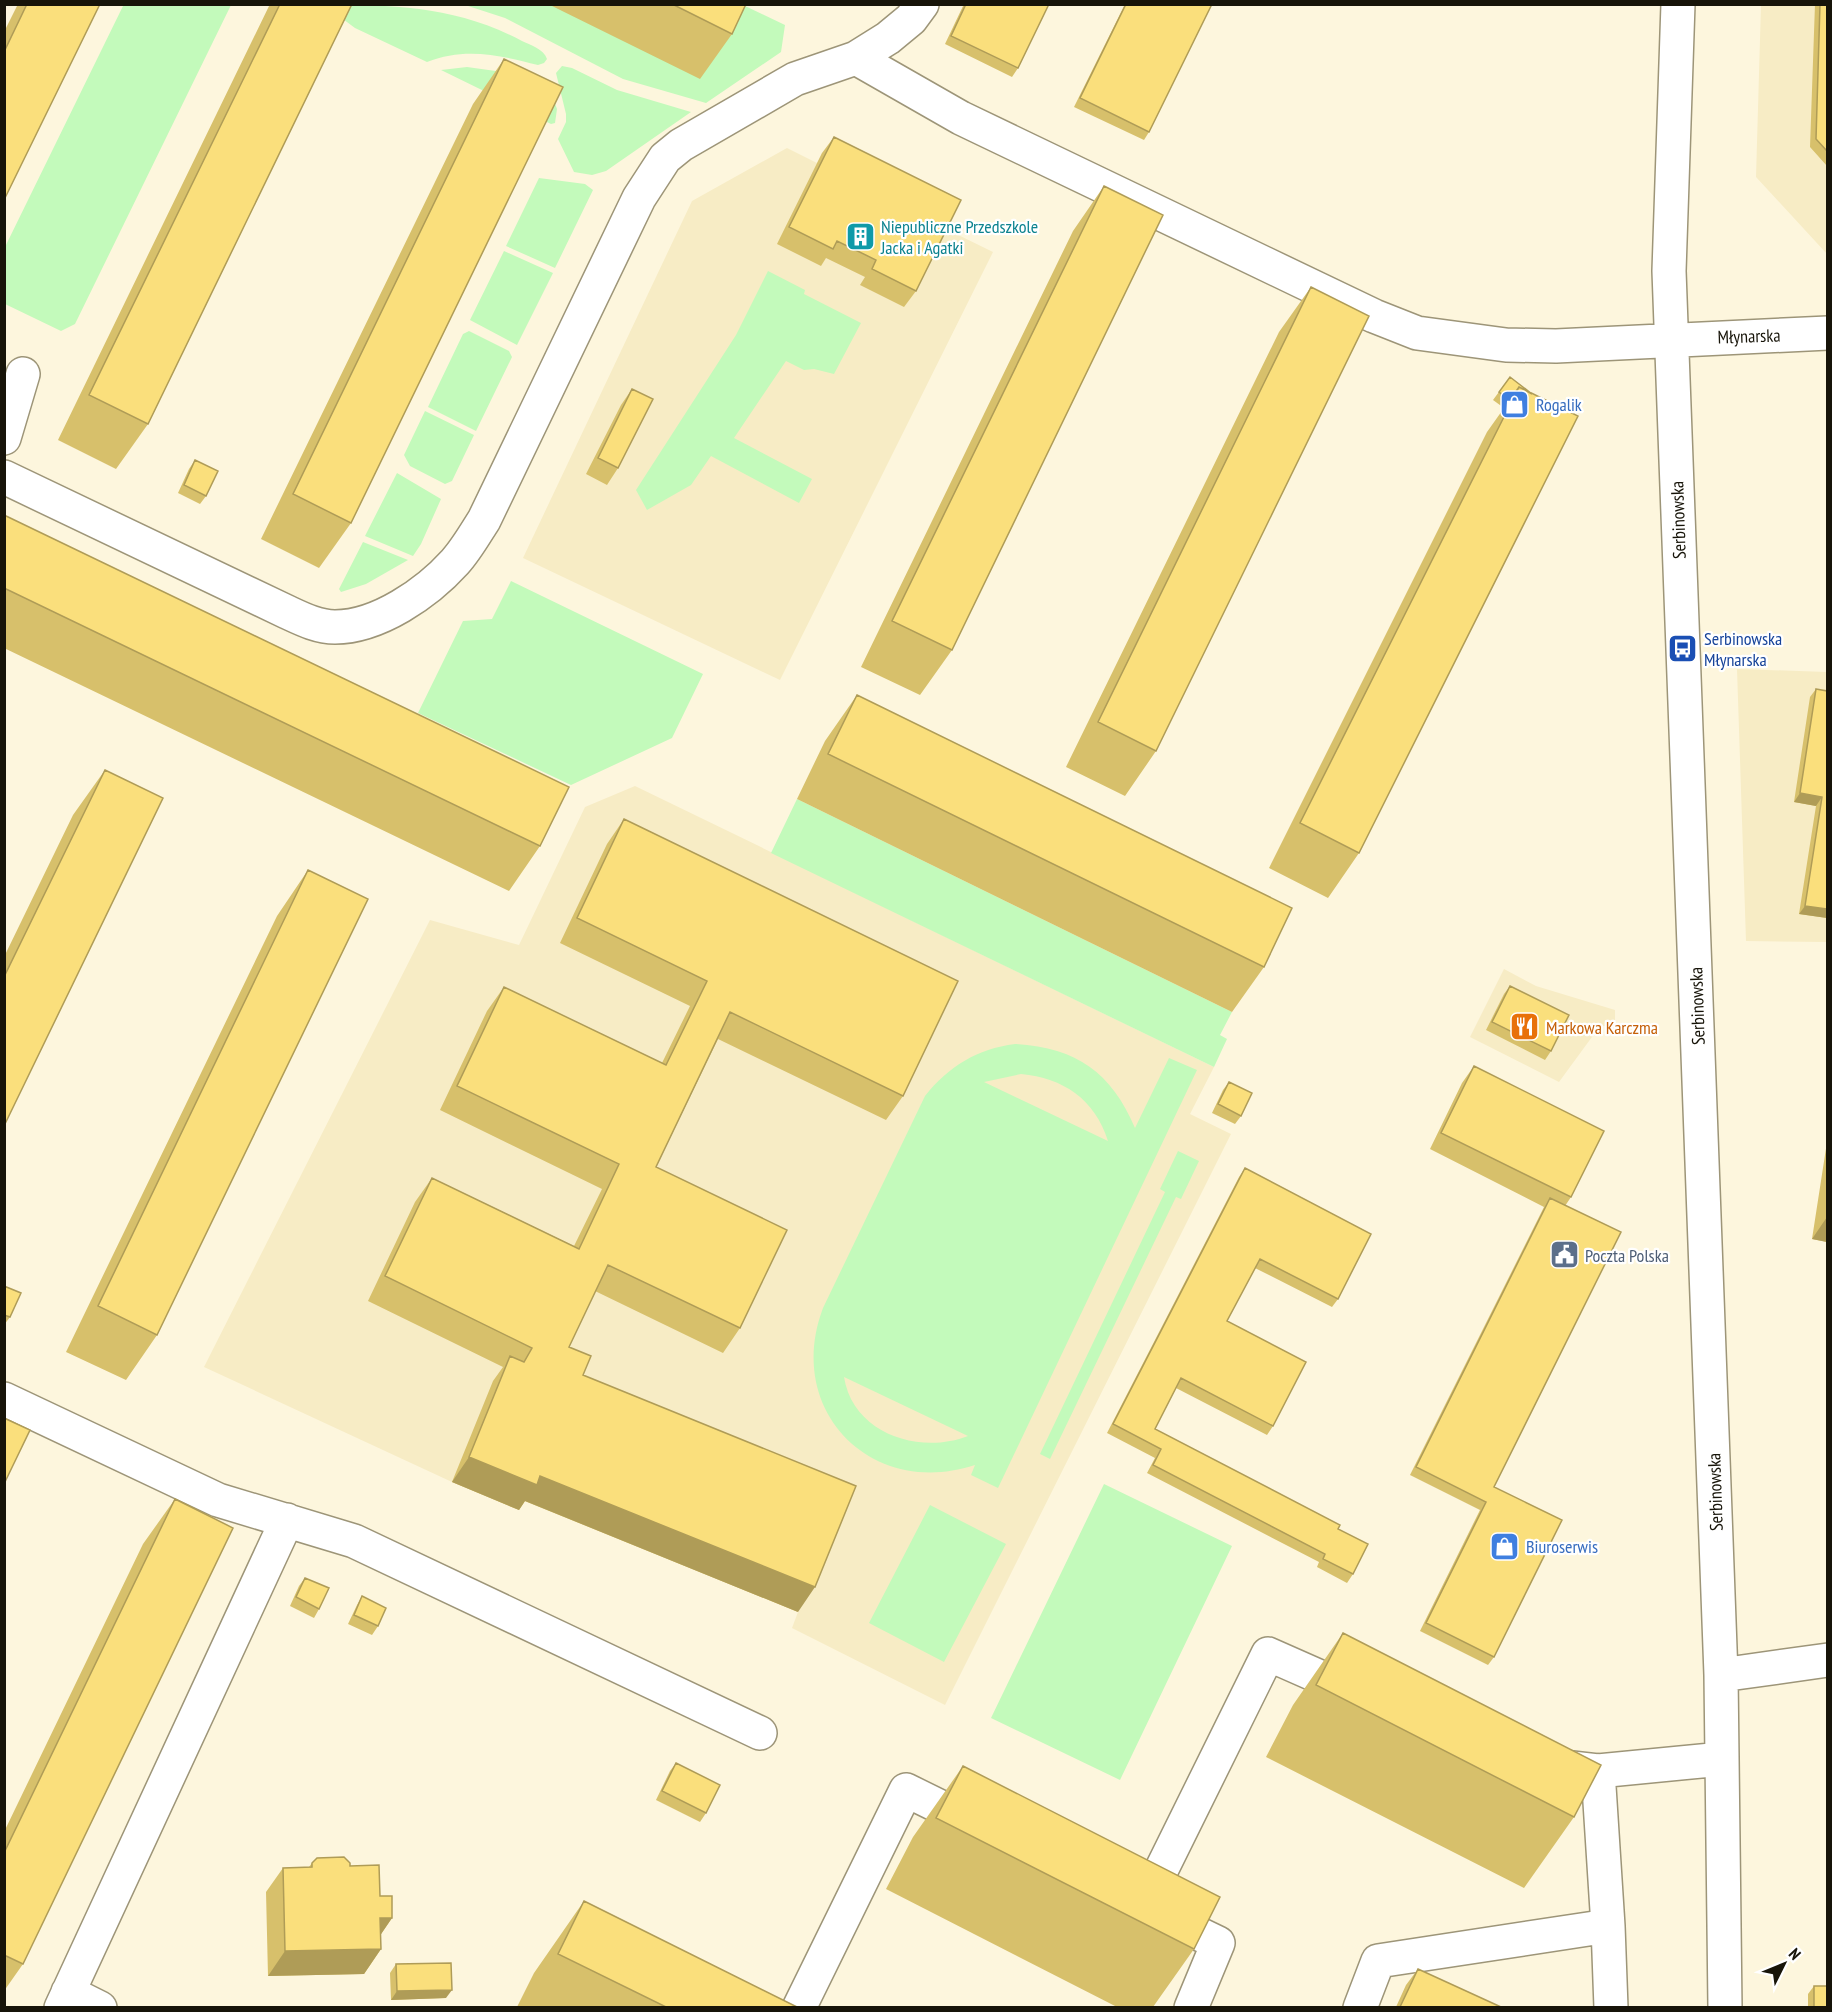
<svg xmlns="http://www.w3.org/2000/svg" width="1832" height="2012" font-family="'PT Sans Narrow',sans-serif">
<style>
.built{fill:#f7ecc5}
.green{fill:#c3fabb;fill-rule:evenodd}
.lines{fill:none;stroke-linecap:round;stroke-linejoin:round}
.minor-casing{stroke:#9d9578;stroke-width:36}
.minor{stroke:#fff;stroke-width:33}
.wall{fill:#d7c06b}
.shaded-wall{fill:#af9c57}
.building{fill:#fadf7c;stroke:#af9c57;stroke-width:1.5}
.labels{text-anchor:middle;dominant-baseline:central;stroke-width:4.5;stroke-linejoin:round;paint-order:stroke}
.culture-label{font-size:18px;fill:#0d838f;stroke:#fff;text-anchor:start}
.street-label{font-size:18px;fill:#171409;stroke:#fff}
.shop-label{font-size:18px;fill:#366cbe;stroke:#fff;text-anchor:start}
.transit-label{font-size:18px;fill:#164399;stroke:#fff;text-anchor:start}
.food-label{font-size:18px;fill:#c56008;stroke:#fff;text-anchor:start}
.service-label{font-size:18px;fill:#4e5e75;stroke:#fff;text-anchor:start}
</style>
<rect width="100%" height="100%" fill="#fdf6dd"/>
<path class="built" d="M 1761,5 L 1827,5 L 1827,254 L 1756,177 Z
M 787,148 L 817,163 L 822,153 L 949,217 L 944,228 L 993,252 L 780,680 L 523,558 L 692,201 Z
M 1737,669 L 1827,672 L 1827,942 L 1746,941 Z
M 635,786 L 1214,1067 L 1190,1114 L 1231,1134 L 945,1705 L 792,1628 L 798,1612 L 524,1501 L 519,1510 L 452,1482 L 204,1367 L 430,920 L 519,945 L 585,807 Z
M 1504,969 L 1536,986 L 1615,1010 L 1615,1026 L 1600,1026 L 1559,1082 L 1470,1037 Z"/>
<path class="green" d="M 124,4 L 231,5 L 75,324 L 61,331 L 5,304 L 5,247 Z
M 324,5 C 396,5 456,6 522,41 C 530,45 544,49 547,59 L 544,63 L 538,65 C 499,55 465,47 427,62 L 355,28 Z
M 465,5 L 743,5 L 785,25 L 781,52 L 706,103 L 623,79 L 505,18 Z
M 562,66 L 572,68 L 617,90 L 691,112 L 606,171 L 592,175 L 574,172 L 558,139 L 566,122 L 566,114 L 556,73 Z
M 467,67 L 538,77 L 549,87 L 557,109 L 555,123 L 551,124 L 441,70 Z
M 539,178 L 585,184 L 593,190 L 555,268 L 506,246 Z
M 504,251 L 553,273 L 517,345 L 470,320 Z
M 768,271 L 805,290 L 804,294 L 861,323 L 834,374 L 814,369 L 804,370 L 786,361 L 734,438 L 812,479 L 799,503 L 711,456 L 691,485 L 647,510 L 636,490 L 736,335 Z
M 469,331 L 509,351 L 512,357 L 476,431 L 428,407 L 463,334 Z
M 425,411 L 474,435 L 452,481 L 445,484 L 410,466 L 404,455 Z
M 397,473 L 441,499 L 421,544 L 413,556 L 365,536 Z
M 363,542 L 408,560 L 366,584 L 341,592 L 339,589 Z
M 511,581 L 703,674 L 672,738 L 571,785 L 418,713 L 463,621 L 492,619 Z
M 797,799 L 1232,1012 L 1220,1035 L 1227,1039 L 1214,1067 L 771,853 Z
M 1015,1044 C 1077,1048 1111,1072 1135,1128 L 1169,1058 L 1197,1070 L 998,1488 L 971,1475 L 975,1465 C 872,1499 784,1411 823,1308 L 925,1096 C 949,1066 977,1049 1015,1044 ZM 1021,1074 C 1063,1078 1095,1099 1108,1141 L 984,1082 ZM 844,1377 L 968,1436 C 920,1455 853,1434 844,1377 Z
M 1178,1151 L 1199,1161 L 1181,1199 L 1176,1197 L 1050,1459 L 1040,1454 L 1165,1192 L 1160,1189 Z
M 1104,1484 L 1232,1546 L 1120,1780 L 991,1718 Z
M 930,1505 L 1006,1544 L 944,1662 L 869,1623 Z"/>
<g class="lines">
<defs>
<path id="minor" d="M 1678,4 L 1669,271 L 1721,1675 L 1725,2008
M 856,58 L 961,118 L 1374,316 L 1417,333 L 1506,345 L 1556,346 L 1828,333
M 4,438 L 23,374
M 4,477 L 287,612 C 302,619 318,627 335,627 C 378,627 427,593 455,562 C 466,550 475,534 484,520 L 639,198 L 665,158 L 681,145 L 795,79 L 856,58 L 888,38 L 911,19 L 922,4
M 4,1399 L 218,1500 L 354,1541 L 760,1733
M 1721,1675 L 1828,1660
M 1554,1766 L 1598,1771 L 1722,1759
M 1598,1771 L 1608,1926 L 1611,2008
M 1143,1907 L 1268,1654 L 1354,1692
M 1162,1916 L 1218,1943 L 1191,2008
M 68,1992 L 100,2008
M 61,2008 L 287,1520
M 799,2008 L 906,1790 L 975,1824
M 1360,2008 L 1378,1961 L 1608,1926"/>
</defs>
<use href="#minor" class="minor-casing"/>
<use href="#minor" class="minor"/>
</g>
<path class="wall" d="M 18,4 L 100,4 L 4,200 L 4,32 Z
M 270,4 L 352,4 L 148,424 L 116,469 L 58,440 Z
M 548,4 L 746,4 L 732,34 L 700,79 Z
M 964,4 L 1049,4 L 1018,68 L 1012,77 L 945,44 Z
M 1125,4 L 1212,4 L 1149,132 L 1144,140 L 1074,107 Z
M 1815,4 L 1827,4 L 1827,166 L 1810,147 Z
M 504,59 L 351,523 L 319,568 L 261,539 L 473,104 Z
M 834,137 L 916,291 L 904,307 L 860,285 L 865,277 L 826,258 L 821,266 L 777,244 L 822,153 Z
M 1104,186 L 952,650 L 920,695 L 861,667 L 1073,231 Z
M 1311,287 L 1156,751 L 1125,796 L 1066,767 L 1279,332 Z
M 1510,377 L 1532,394 L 1359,853 L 1328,898 L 1269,868 L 1487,432 L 1504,408 L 1493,400 Z
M 632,389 L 618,468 L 607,485 L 586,474 L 621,405 Z
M 195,460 L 206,496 L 200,504 L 178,493 L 189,469 Z
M 4,515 L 540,846 L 509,891 L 4,648 Z
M 1816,689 L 1827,691 L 1827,918 L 1799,914 L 1816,806 L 1794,802 L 1810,697 Z
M 857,695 L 1264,967 L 1232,1012 L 797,799 L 825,741 Z
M 105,770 L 4,1126 L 4,957 L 73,815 Z
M 624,819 L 903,1096 L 886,1120 L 718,1039 L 656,1167 L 740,1328 L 723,1353 L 595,1291 L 569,1347 L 583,1375 L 798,1612 L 525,1501 L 519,1510 L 452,1482 L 493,1381 L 503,1367 L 368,1301 L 415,1202 L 432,1178 L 574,1246 L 602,1189 L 440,1110 L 487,1011 L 504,987 L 662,1063 L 690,1006 L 560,943 L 607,844 Z
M 308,870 L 157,1335 L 126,1380 L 66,1352 L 277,916 Z
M 1510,986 L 1551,1051 L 1545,1060 L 1486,1030 L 1504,994 Z
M 1474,1066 L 1571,1197 L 1565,1206 L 1494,1487 L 1494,1657 L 1488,1665 L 1420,1631 L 1480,1510 L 1410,1475 L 1544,1207 L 1430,1149 L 1462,1083 Z
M 1229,1082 L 1241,1116 L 1235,1124 L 1212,1113 L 1223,1090 Z
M 1827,1142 L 1827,1242 L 1812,1239 Z
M 1245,1168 L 1338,1299 L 1332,1307 L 1255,1268 L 1227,1321 L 1273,1426 L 1267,1435 L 1176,1388 L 1155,1429 L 1338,1529 L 1353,1574 L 1347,1583 L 1317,1567 L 1319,1562 L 1147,1473 L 1155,1458 L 1107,1433 L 1239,1177 Z
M 4,1286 L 10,1317 L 4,1325 Z
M 175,1499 L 23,1964 L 4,1991 L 4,1832 L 143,1544 Z
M 305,1578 L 319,1609 L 314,1618 L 290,1606 L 299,1586 Z
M 362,1596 L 378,1626 L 372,1635 L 348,1624 L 357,1605 Z
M 1343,1633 L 1574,1817 L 1524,1888 L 1266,1757 L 1293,1705 Z
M 676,1763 L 706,1813 L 700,1822 L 656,1800 L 670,1771 Z
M 963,1766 L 1194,1949 L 1153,2007 L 1117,2007 L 886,1889 L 913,1837 Z
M 312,1863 L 350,1866 L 380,1896 L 392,1918 L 381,1934 L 381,1949 L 364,1974 L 268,1976 L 266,1892 L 283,1868 L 309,1867 Z
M 584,1901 L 797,2007 L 517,2007 L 534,1973 Z
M 396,1964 L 446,1998 L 391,2000 L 390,1973 Z
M 1418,1969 L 1501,2007 L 1396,2007 L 1406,1985 Z
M 1814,1986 L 1827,2007 L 1808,2007 L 1808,1994 Z"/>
<path class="shaded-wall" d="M 1800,793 L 1822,797 L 1816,806 L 1794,802 Z
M 1805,906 L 1827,909 L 1827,918 L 1799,914 Z
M 1827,1217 L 1827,1242 L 1812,1239 Z
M 469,1457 L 540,1476 L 815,1587 L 798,1612 L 525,1501 L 519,1510 L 452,1482 Z
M 380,1918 L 392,1918 L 375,1943 Z
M 381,1949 L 364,1974 L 268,1976 L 285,1951 Z
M 452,1990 L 446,1998 L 391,2000 L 397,1991 Z"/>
<path class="building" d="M 27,4 L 100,4 L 4,200 L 4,52 Z
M 280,4 L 352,4 L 148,424 L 89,395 Z
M 672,4 L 746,4 L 732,34 Z
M 966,4 L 1049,4 L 1018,68 L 951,36 Z
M 1126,4 L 1212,4 L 1149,132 L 1080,98 Z
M 1820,4 L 1827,4 L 1827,151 L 1816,139 Z
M 504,59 L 563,87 L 351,523 L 293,494 Z
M 834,137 L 961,200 L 916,291 L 872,269 L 876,260 L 837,241 L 833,249 L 789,227 Z
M 1104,186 L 1163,215 L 952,650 L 892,621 Z
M 1311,287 L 1369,316 L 1156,751 L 1098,722 Z
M 1510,377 L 1532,394 L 1519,387 L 1510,400 L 1499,392 Z
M 1519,387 L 1578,416 L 1359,853 L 1300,823 Z
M 632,389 L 653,399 L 618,468 L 598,458 Z
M 195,460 L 218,471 L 206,496 L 184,485 Z
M 4,515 L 569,787 L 540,846 L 4,588 Z
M 1816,689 L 1827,691 L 1827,909 L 1805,906 L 1822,797 L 1800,793 Z
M 857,695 L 1292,908 L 1264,967 L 828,754 Z
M 105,770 L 163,798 L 4,1126 L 4,977 Z
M 624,819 L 958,981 L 903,1096 L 730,1012 L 656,1167 L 787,1230 L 740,1328 L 608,1265 L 569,1347 L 591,1356 L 583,1375 L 856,1486 L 815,1587 L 540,1476 L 537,1485 L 469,1457 L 510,1356 L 524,1362 L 532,1348 L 385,1276 L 432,1178 L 579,1249 L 619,1164 L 457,1086 L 504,987 L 666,1065 L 707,981 L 577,918 Z
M 308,870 L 368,899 L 157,1335 L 98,1306 Z
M 1510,986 L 1569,1015 L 1551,1051 L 1492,1022 Z
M 1474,1066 L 1604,1131 L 1571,1197 L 1441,1133 Z
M 1229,1082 L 1252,1093 L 1241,1116 L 1218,1104 Z
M 1245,1168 L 1371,1234 L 1338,1299 L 1260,1259 L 1227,1321 L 1306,1362 L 1273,1426 L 1181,1378 L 1155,1429 L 1340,1525 L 1338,1529 L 1368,1544 L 1353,1574 L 1323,1559 L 1325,1554 L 1153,1465 L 1161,1449 L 1113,1424 Z
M 1550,1198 L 1621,1232 L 1494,1487 L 1562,1520 L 1494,1657 L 1426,1623 L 1486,1502 L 1416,1467 Z
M 4,1286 L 21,1293 L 10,1317 L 4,1315 Z
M 4,1418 L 30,1430 L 4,1484 Z
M 175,1499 L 233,1528 L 23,1964 L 4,1955 L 4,1853 Z
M 305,1578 L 329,1588 L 319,1609 L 296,1597 Z
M 362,1596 L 386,1608 L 378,1626 L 354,1615 Z
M 1343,1633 L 1601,1765 L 1574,1817 L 1316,1685 Z
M 676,1763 L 720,1785 L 706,1813 L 662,1791 Z
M 963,1766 L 1220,1897 L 1194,1949 L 936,1818 Z
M 344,1857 L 350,1863 L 350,1866 L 379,1865 L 380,1896 L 392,1896 L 392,1918 L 380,1918 L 381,1949 L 285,1951 L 283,1868 L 312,1867 L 312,1863 L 317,1858 Z
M 584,1901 L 797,2007 L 666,2007 L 558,1954 Z
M 451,1963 L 452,1990 L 397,1991 L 396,1964 Z
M 1418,1969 L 1501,2007 L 1400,2007 Z
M 1814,1986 L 1827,1986 L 1827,2007 L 1814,2007 Z"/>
<defs>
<symbol id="building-square" viewBox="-11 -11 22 22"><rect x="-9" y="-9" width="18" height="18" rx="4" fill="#0f9aa8" stroke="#fff"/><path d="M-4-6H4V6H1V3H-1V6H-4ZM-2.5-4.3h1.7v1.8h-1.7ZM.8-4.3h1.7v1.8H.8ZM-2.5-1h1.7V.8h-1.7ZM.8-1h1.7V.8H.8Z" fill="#fff"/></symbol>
<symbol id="shop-square" viewBox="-11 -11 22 22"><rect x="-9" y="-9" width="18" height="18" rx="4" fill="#3f7fe0" stroke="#fff"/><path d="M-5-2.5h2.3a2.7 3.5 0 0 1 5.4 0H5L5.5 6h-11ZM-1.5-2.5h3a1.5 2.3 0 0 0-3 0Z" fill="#fff"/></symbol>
<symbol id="bus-square" viewBox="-11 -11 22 22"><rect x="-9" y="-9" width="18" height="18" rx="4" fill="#1a4fb4" stroke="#fff"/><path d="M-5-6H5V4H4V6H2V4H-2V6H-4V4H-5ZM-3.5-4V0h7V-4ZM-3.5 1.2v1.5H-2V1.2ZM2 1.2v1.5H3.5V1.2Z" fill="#fff"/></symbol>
<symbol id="restaurant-square" viewBox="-11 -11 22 22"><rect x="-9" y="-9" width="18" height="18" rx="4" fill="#e8710a" stroke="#fff"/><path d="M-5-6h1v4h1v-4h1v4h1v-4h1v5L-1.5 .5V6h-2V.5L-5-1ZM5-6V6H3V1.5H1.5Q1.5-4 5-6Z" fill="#fff"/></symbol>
<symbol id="civic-square" viewBox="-11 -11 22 22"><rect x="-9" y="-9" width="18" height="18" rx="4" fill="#5c6f8a" stroke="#fff"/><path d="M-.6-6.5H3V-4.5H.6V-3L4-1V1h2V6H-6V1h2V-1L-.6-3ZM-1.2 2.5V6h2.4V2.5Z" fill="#fff"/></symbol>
</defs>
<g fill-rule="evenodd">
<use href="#building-square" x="844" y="220" width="33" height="33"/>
<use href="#shop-square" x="1498" y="388" width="33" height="33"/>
<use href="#bus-square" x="1666" y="632" width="33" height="33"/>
<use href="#restaurant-square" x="1508" y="1010" width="33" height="33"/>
<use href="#civic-square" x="1548" y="1238" width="33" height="33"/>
<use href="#shop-square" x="1488" y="1530" width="33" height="33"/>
</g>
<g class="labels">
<g class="culture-label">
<text x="881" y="226">Niepubliczne Przedszkole<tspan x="881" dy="21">Jacka i Agatki</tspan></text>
</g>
<g class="street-label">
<text transform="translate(1749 336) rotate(-2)">Młynarska</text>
<text transform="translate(1678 520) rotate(-92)">Serbinowska</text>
<text transform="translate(1697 1006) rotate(-92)">Serbinowska</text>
<text transform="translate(1715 1492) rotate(-92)">Serbinowska</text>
</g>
<g class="shop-label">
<text x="1536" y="404">Rogalik</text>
<text x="1526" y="1546">Biuroserwis</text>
</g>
<g class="transit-label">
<text x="1704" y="638">Serbinowska<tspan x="1704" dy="21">Młynarska</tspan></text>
</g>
<g class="food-label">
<text x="1546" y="1027">Markowa Karczma</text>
</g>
<g class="service-label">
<text x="1585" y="1255">Poczta Polska</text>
</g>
</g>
<rect width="1832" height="2012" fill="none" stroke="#171409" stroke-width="12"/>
<g transform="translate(1784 1964) rotate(47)" stroke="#ffffff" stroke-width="4.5" paint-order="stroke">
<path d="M0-4.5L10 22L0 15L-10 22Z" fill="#171409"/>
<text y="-9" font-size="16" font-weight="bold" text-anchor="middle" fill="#171409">N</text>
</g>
</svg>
